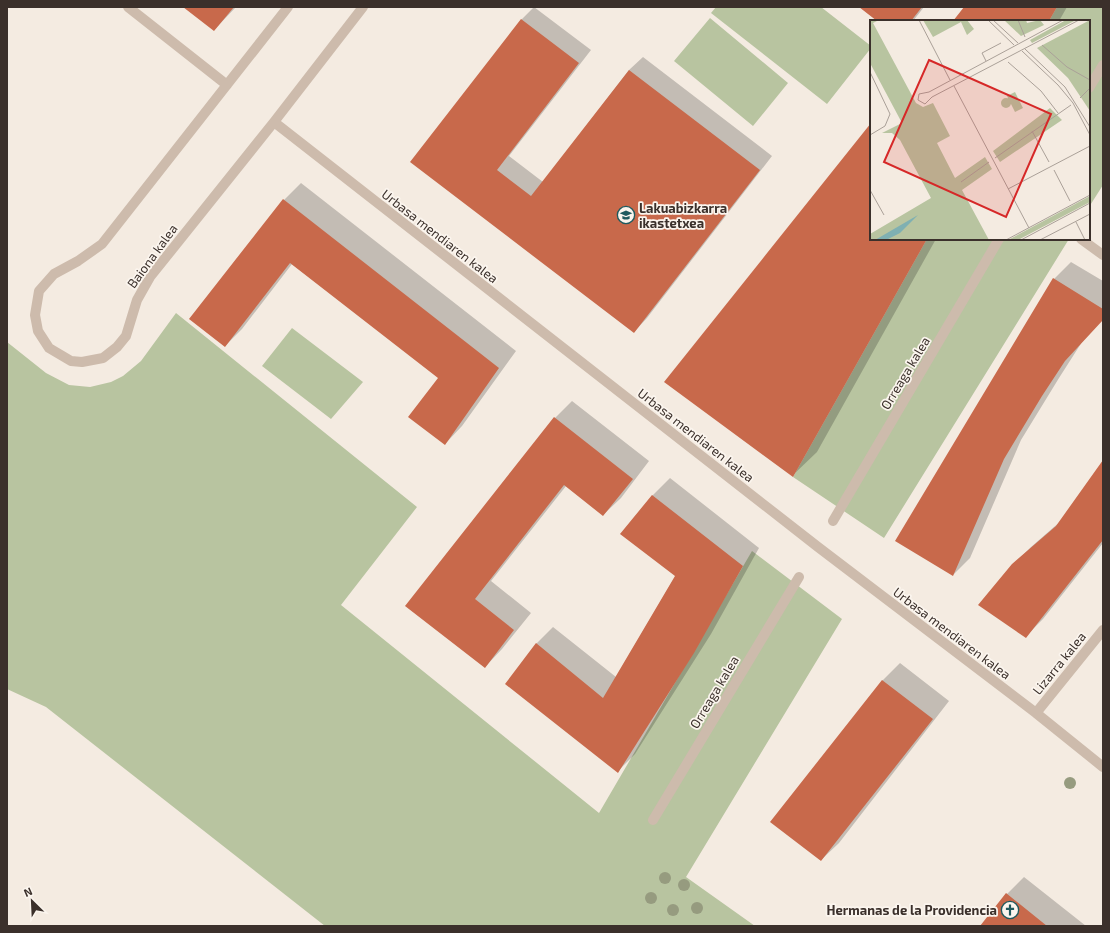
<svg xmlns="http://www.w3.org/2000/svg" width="1110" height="933" font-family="'Exo 2',sans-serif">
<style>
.green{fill:#b8c4a0}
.shadow{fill:#0003}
.building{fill:#c8694b}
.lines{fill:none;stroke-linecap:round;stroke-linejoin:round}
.street{stroke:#cdbbac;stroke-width:10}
.tree{fill:#969b7f}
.labels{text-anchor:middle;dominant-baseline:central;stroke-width:3.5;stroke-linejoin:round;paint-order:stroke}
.poi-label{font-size:13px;font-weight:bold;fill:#3b302b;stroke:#fbf5ee;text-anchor:start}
.street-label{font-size:13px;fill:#3b302b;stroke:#fbf5ee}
.inset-road{fill:none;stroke:#aaa098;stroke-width:1}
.view{fill:#d62828;fill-opacity:0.15;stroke:#d62828;stroke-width:2}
.inset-edge{fill:none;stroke:#3b302b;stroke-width:2}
</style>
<rect width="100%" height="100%" fill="#f4ebe1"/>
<path class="green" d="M 716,7 L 821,7 L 871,46 L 871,48 L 827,104 L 711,13 Z
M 1057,7 L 1103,7 L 1103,185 L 1089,207 L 1089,21 L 1049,21 Z
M 710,18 L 788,83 L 753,126 L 674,61 Z
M 927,239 L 1069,239 L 884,538 L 793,477 Z
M 176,313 L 417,507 L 341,605 L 599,813 L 752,551 L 842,619 L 686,877 L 755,926 L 325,926 L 46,707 L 7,689 L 7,342 L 46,373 L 69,385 L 90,387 L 111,382 L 123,376 L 141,361 Z
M 292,328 L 363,382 L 331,419 L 262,366 Z"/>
<path class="shadow" d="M 185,7 L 236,7 L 214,30 Z
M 534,7 L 591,50 L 509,156 L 543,182 L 629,70 L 643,57 L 772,156 L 647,318 L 634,332 L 412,162 L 521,20 Z
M 860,7 L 924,7 L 913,21 L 878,21 Z
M 965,7 L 1067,7 L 1059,21 L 954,21 Z
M 871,125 L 871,239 L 936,239 L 817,452 L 793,475 Z
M 301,183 L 516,351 L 462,426 L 445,444 L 439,377 L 292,264 L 242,329 L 225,346 L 284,200 Z
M 1071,262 L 1103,281 L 1103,319 L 1082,342 L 1059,378 L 1021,440 L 970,558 L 953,575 L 1054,279 Z
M 572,401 L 649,461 L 621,498 L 603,515 L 566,486 L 491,581 L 531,613 L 502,649 L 485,667 L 407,606 L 555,418 Z
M 1103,462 L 1103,543 L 1043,619 L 1025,637 L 1013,565 L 1031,547 L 1062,520 Z
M 670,478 L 759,548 L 711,634 L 635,754 L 618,771 L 536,644 L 553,627 L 616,677 L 676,575 L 621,534 L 653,495 Z
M 900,663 L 949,701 L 839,843 L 821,860 L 772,822 L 883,680 Z
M 1024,877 L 1086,926 L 982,926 L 1007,894 Z"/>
<path class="building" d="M 183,7 L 234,7 L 214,31 Z
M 859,7 L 922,7 L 911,21 L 877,21 Z
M 964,7 L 1057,7 L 1049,21 L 953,21 Z
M 521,19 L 579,63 L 497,170 L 531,196 L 629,70 L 760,170 L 634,333 L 410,162 Z
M 871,123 L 871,239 L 927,239 L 793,477 L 664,382 Z
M 283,199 L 499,368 L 445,445 L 408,417 L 438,378 L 290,263 L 225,347 L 189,319 Z
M 1053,278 L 1103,309 L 1103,320 L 1065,361 L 1042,396 L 1004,459 L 953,576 L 895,541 Z
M 554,417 L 633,479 L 603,516 L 564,485 L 475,599 L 514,630 L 485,668 L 405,606 Z
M 1103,460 L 1103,540 L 1026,638 L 978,605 L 1012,564 L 1056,526 Z
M 652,495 L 743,566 L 694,653 L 618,773 L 505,684 L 536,643 L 603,698 L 675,576 L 620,534 Z
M 882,680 L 933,719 L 821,861 L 770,822 Z
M 1006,893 L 1047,926 L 980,926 Z"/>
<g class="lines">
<path class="street" d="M 128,7 L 227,85
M 288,7 L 102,244 L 78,261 L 54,274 L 39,291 L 35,315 L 38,331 L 49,348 L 71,361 L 82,362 L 103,358 L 117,347 L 126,336 L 137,300 L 150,277 L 274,122 L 363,7
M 1089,88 L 1103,65
M 274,122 L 818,547 L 1036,713 L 1103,767
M 1081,239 L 1103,255
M 833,521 L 999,239
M 1036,713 L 1103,630
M 653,820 L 799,577"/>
</g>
<g class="tree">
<circle cx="1070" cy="783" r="6"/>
<circle cx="665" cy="878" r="6"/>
<circle cx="684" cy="885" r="6"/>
<circle cx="651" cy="898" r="6"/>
<circle cx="697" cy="908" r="6"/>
<circle cx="673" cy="910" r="6"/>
</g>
<defs>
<symbol id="school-ring" viewBox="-11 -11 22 22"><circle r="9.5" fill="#fbf5ee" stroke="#1f5a5e" stroke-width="1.5"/><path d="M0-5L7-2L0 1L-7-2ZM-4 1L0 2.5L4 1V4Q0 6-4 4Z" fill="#1f5a5e"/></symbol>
<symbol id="church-ring" viewBox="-11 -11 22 22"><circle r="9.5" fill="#fbf5ee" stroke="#1f5a5e" stroke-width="1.5"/><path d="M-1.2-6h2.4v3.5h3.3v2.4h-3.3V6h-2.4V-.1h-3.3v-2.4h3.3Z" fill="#1f5a5e"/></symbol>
</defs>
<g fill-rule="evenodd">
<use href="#school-ring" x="616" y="205" width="20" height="20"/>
<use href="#church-ring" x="1000" y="900" width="20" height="20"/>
</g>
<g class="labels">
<g class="poi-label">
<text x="639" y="208">Lakuabizkarra<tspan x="639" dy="15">ikastetxea</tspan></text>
<text x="997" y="910" text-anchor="end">Hermanas de la Providencia</text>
</g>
<g class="street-label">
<text transform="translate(440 236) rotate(38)">Urbasa mendiaren kalea</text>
<text transform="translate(152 256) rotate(-54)">Baiona kalea</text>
<text transform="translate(905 373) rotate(-59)">Orreaga kalea</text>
<text transform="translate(696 435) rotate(38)">Urbasa mendiaren kalea</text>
<text transform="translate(952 633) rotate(37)">Urbasa mendiaren kalea</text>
<text transform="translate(1059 663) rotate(-51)">Lizarra kalea</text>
<text transform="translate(714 692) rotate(-59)">Orreaga kalea</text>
</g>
</g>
<g transform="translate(870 20)">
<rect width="220" height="220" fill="#f4ebe1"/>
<path d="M 0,0 L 9,0 L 3,3 L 46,83 L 53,87 L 63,83 L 80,116 L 67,123 L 85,158 L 115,137 L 122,149 L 92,170 L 119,220 L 0,220 L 0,214 L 61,178 L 30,120 L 22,113 L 12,113 L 32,103 L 0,43 ZM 53,0 L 97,0 L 104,9 L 97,15 L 91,2 L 63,17 ZM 134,0 L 156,0 L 157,3 L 170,0 L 174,5 L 151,16 ZM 196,0 L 206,0 L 162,23 L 160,20 ZM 220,0 L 220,91 L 198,58 L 167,28 ZM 145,72 L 153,88 L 145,92 L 137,76 ZM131 83a5 5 0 1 1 10 0a5 5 0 1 1-10 0ZM 180,88 L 192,100 L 130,142 L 123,131 ZM 220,176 L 220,182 L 148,220 L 138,220 Z" fill="#b8c4a0"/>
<path d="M 48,195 L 30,213 L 16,220 L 5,220 Z" fill="#7fb0b2"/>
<path class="inset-road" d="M 49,0 L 80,60M 118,0 L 144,25M 123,0 L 148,23M 148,0 L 155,17M 193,0 L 59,72 L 49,74 L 48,80 L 55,84 L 62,77 L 209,0M 172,25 L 197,47 L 220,60M 155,29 L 195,67 L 220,107M 152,31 L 188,65 L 203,83 L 220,115M 116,41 L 112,33 L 131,23M 138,42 L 171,71 L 188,93M 0,52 L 20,94 L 15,106 L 0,115M 84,66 L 159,208M 210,78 L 220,68M 162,111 L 179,142M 125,138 L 201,85M 184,150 L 200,181M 91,162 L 119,142M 138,169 L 220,126M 0,170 L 14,195M 206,202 L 215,220M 136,220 L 220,175M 151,220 L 220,183M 170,220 L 220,194"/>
<path class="view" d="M 59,40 L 181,94 L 136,197 L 14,142 Z"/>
<rect width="220" height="220" class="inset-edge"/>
</g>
<rect width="1110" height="933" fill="none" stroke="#3b302b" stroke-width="16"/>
<g transform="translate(32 901) rotate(336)" stroke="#fbf5ee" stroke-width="3" paint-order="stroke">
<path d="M0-3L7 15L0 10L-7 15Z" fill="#3b302b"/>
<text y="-6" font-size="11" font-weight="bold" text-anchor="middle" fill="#3b302b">N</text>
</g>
</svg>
